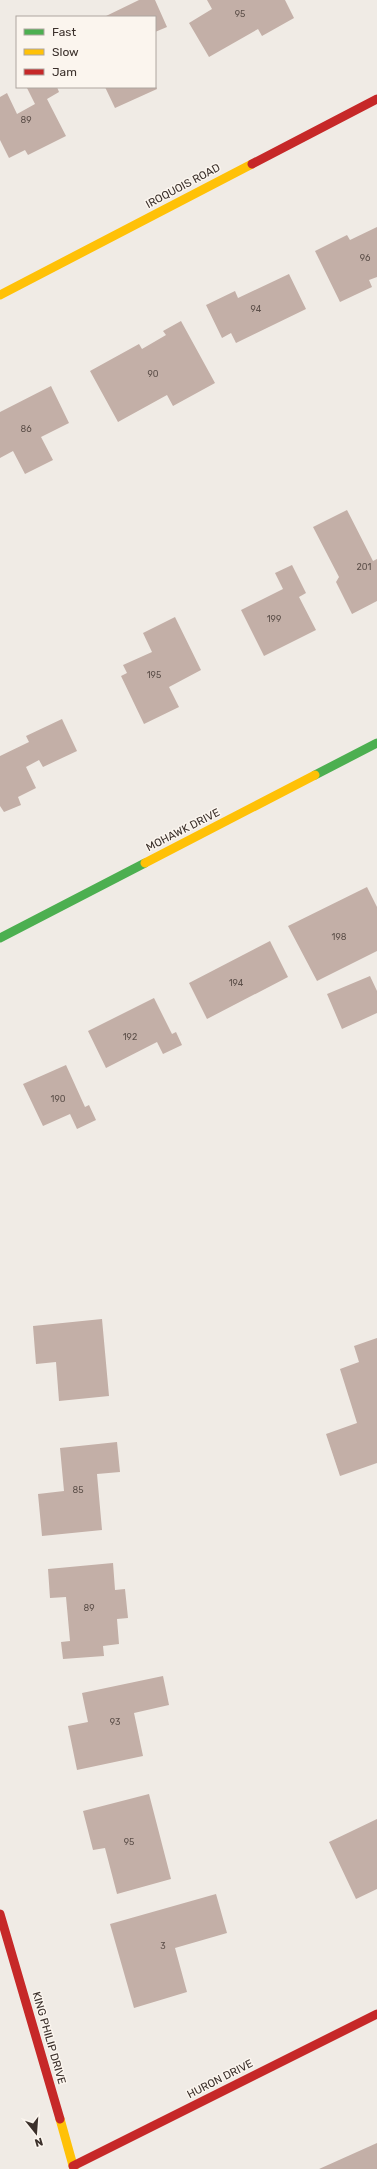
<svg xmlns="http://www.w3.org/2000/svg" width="377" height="2169" font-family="Rubik,sans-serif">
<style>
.building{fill:#c3afa7}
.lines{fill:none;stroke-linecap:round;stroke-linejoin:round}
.fast{stroke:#4caf50;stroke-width:9}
.slow{stroke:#ffc107;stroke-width:9}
.jam{stroke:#c62828;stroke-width:9}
.labels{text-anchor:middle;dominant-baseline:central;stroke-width:3;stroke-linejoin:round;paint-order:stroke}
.number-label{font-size:9px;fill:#5d504a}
.street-label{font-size:11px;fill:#3b302b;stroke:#fbf5ee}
</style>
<rect width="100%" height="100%" fill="#f0ebe5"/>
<path class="building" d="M 139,0 L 155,0 L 167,27 L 155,32 L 155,17 L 104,17 Z
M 207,0 L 285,0 L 294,18 L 262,36 L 258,29 L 209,57 L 189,23 L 212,9 Z
M 155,84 L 157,89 L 115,108 L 105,87 L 155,87 Z
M 29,87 L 57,87 L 59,92 L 47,99 L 66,136 L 28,155 L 25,150 L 9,158 L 0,140 L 0,97 L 7,93 L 17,114 L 35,104 L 27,88 Z
M 377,227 L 377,277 L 369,280 L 372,287 L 340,302 L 315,251 L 347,235 L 350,240 Z
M 289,274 L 306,309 L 236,343 L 231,333 L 222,338 L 206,305 L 235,291 L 238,298 Z
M 181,321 L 215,383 L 173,406 L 167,395 L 118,422 L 90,371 L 139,344 L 142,349 L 166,335 L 163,331 Z
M 51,386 L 69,423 L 41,437 L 53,460 L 25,474 L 13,451 L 0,458 L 0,412 Z
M 347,510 L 373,561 L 377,559 L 377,601 L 352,614 L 336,582 L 339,577 L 313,527 Z
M 292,565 L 306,593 L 299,597 L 316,630 L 264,656 L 241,610 L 283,589 L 275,573 Z
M 175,617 L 201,670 L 169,687 L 179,707 L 144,724 L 121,676 L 127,673 L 123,665 L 152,652 L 143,633 Z
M 62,719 L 77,751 L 43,767 L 39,760 L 26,767 L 36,788 L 18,797 L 21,805 L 4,812 L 0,806 L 0,756 L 29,742 L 26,736 Z
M 367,887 L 377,907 L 377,951 L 317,981 L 288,926 Z
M 270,941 L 288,977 L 207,1019 L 189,983 Z
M 370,976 L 377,991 L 377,1013 L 342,1029 L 327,994 Z
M 154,998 L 172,1034 L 176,1032 L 182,1045 L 163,1054 L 157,1042 L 106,1068 L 88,1031 Z
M 66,1065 L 85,1107 L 89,1105 L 96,1120 L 77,1129 L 70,1114 L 43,1126 L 23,1084 Z
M 102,1319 L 109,1396 L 59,1401 L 56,1362 L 36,1364 L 33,1326 Z
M 377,1338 L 377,1463 L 340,1476 L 326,1434 L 357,1423 L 340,1369 L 359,1362 L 354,1346 Z
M 117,1442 L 120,1472 L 97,1474 L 102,1530 L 42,1536 L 38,1494 L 64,1491 L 60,1448 Z
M 113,1563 L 115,1590 L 125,1589 L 128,1618 L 117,1619 L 119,1644 L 103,1646 L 104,1656 L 63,1659 L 61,1642 L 70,1641 L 66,1597 L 50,1598 L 48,1569 Z
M 163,1676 L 169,1705 L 134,1713 L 143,1756 L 77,1770 L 68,1726 L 88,1722 L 82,1693 Z
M 149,1794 L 171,1879 L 117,1894 L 105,1848 L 93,1850 L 83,1811 Z
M 377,1819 L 377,1889 L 356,1899 L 329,1842 Z
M 216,1894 L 227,1933 L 175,1948 L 187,1992 L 134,2008 L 110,1924 Z
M 377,2143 L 377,2169 L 319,2169 Z"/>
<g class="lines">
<path class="fast" d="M 315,775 L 377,743
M 0,938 L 145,863"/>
<path class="slow" d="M 0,295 L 252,164
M 145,863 L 315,775
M 60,2119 L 74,2169"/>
<path class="jam" d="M 252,164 L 377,99
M 0,1914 L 60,2119
M 73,2166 L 377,2014"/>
</g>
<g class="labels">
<g class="number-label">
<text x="240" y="14">95</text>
<text x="26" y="120">89</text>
<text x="365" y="258">96</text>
<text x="256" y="309">94</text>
<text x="153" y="374">90</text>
<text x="26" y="429">86</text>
<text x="364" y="567">201</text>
<text x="274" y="619">199</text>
<text x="154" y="675">195</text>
<text x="339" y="937">198</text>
<text x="236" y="983">194</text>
<text x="130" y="1037">192</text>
<text x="58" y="1099">190</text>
<text x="78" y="1490">85</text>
<text x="89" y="1608">89</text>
<text x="115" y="1722">93</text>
<text x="129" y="1842">95</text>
<text x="163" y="1946">3</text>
</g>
<g class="street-label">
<text transform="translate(183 186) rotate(-28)">IROQUOIS ROAD</text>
<text transform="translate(183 830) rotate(-27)">MOHAWK DRIVE</text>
<text transform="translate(49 2038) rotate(74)">KING PHILIP DRIVE</text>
<text transform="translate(220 2079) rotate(-27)">HURON DRIVE</text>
</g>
</g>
<rect x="16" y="16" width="140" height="72" fill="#fbf5ee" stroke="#aea6a0"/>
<rect x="24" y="29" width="20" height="6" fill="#4caf50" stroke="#aea6a0"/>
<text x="52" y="36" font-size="12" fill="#3b302b">Fast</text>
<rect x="24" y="49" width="20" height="6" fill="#ffc107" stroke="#aea6a0"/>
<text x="52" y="56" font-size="12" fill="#3b302b">Slow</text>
<rect x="24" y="69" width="20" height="6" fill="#c62828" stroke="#aea6a0"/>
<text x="52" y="76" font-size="12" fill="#3b302b">Jam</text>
<g transform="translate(36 2133) rotate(163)" stroke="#fbf5ee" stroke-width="3" paint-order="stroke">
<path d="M0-3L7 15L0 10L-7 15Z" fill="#3b302b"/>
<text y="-6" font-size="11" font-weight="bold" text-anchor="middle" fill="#3b302b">N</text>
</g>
</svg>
